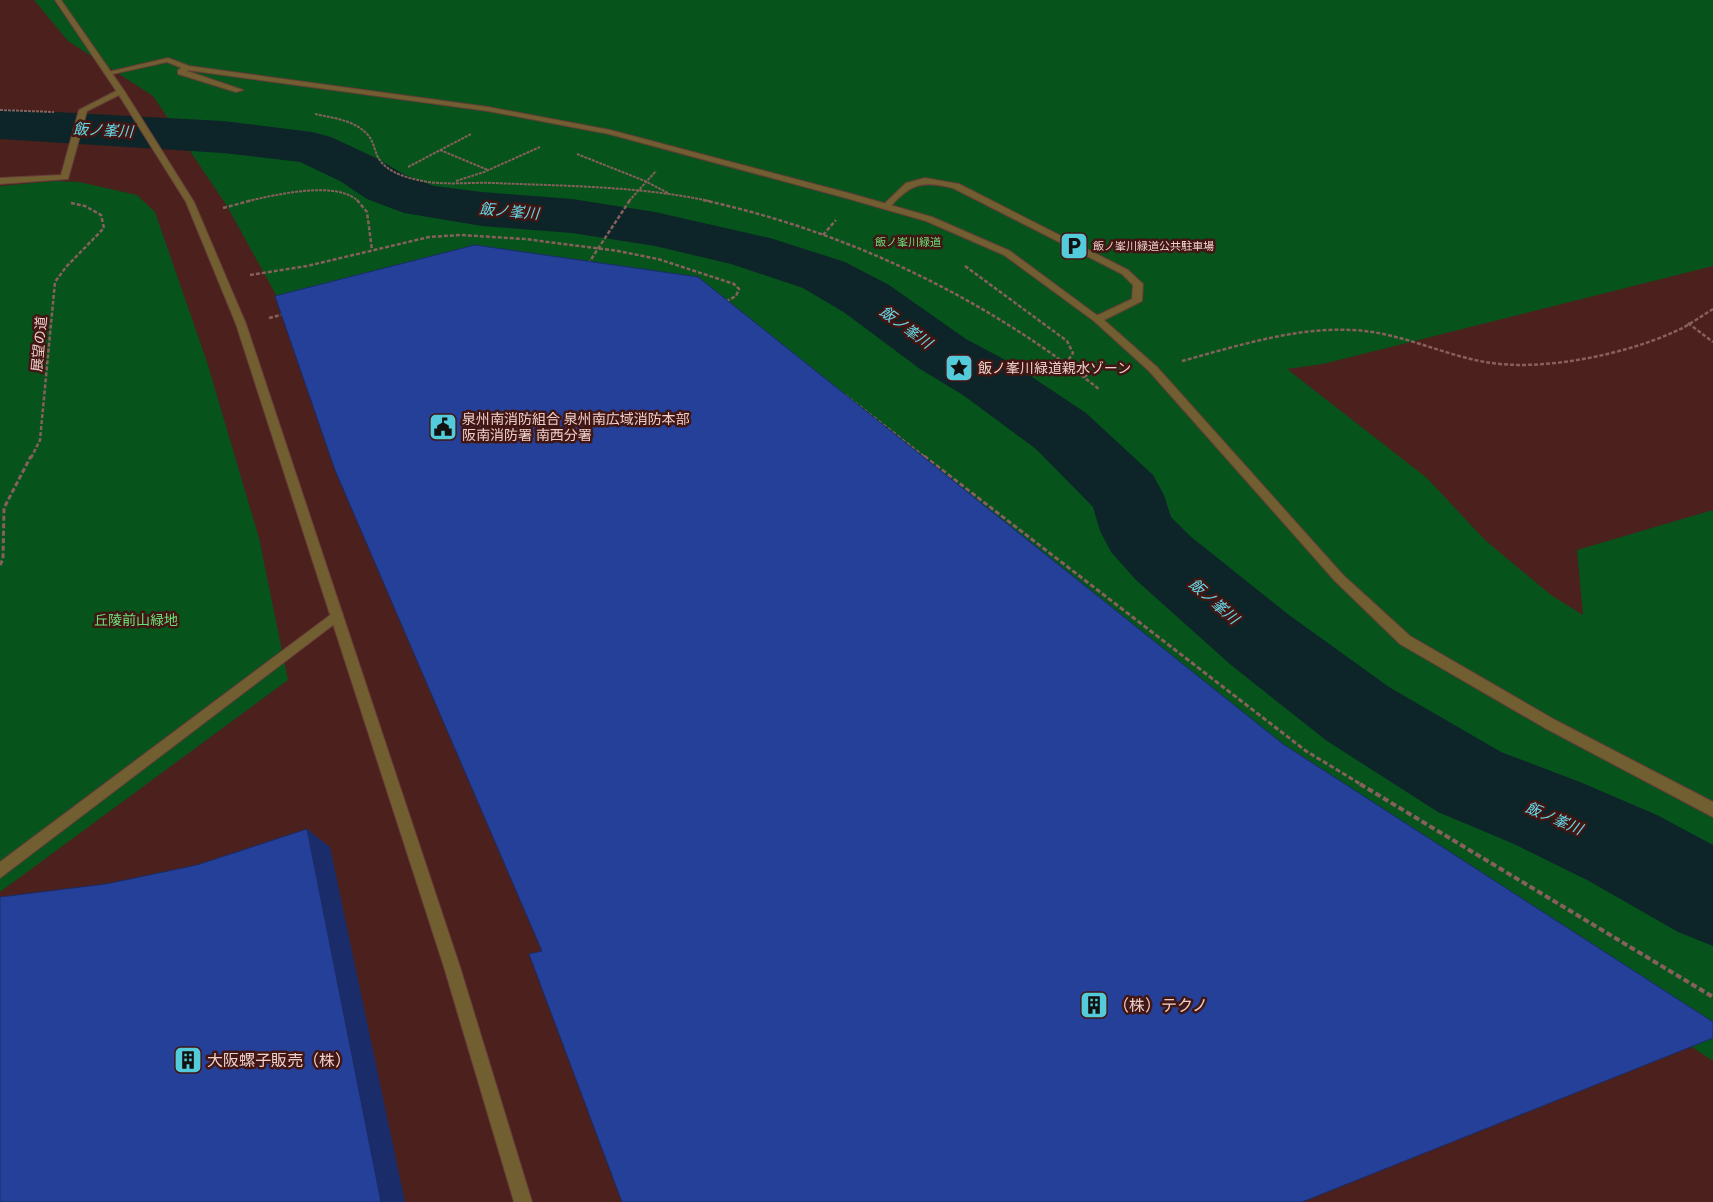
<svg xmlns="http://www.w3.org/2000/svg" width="1713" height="1202" font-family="Poppins,'Noto Sans JP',sans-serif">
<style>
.green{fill:#07531c}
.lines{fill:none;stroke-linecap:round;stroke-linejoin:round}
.river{fill:#0d2528;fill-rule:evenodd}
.service-casing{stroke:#663c38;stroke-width:2}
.minor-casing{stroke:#663c38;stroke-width:2}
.tertiary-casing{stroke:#663c38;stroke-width:2}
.path-far3{stroke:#87605c;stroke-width:2;stroke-dasharray:3 1;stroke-linecap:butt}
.path-far2{stroke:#87605c;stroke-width:2.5;stroke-dasharray:4 2;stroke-linecap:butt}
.path-far1{stroke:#87605c;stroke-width:3;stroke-dasharray:5 2.5;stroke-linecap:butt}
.path{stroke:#87605c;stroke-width:4;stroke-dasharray:6 3;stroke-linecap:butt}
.service{fill:#715e31;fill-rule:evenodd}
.minor{fill:#715e31;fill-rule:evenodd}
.tertiary{fill:#715e31;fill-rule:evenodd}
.shaded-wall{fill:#1a2d6a}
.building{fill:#254098;stroke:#1a2d6a}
.labels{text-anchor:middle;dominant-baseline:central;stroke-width:5;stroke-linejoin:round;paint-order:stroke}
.far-park-label{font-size:11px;fill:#67e07a;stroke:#411613}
.far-poi-label{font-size:11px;fill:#edcfcb;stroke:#411613;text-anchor:start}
.street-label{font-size:14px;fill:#edcfcb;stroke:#411613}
.poi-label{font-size:14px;fill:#edcfcb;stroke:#411613;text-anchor:start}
.park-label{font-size:14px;fill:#67e07a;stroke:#411613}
.water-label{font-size:15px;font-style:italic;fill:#64d9e9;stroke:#411613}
.near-poi-label{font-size:16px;fill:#edcfcb;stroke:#411613;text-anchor:start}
</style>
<rect width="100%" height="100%" fill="#4c201c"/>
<path class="green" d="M 34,0 L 1713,0 L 1713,266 L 1323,364 L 1287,369 L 1427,478 L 1485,540 L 1551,595 L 1583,615 L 1577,550 L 1713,510 L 1713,1061 L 1686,1043 L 292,324 L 227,206 L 153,96 L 68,41 Z
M 55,181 L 79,182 L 137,195 L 155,212 L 207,362 L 259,538 L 288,680 L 0,892 L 0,186 Z"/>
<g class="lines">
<path class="river" d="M 0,109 L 223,121 L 312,132 L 331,137 L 378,159 L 405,175 L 434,186 L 482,192 L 572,199 L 655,212 L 770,238 L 845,262 L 889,285 L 966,339 L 1011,363 L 1086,413 L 1153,475 L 1164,495 L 1171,517 L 1190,536 L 1289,615 L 1389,687 L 1501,752 L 1580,782 L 1657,815 L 1713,845 L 1713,946 L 1678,932 L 1589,881 L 1514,844 L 1438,812 L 1327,741 L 1231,665 L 1136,580 L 1111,552 L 1100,531 L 1093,507 L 1036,449 L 963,395 L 920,369 L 845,313 L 803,288 L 731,264 L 655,246 L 572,233 L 482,226 L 404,213 L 367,199 L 340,181 L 300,162 L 223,153 L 0,139 Z"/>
<defs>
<path id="service" d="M 184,66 L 191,68 L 187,71 L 243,90 L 236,92 L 178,74 L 178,70 Z
M 925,178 L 959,184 L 1128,270 L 1143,284 L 1142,301 L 1104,320 L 1157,367 L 1343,575 L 1410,636 L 1555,720 L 1713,802 L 1713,817 L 1545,728 L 1400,644 L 1335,581 L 1149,371 L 1094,321 L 1094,317 L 1132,299 L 1133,285 L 1122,274 L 953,188 C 922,180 910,184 889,208 L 882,206 L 906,183 Z
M 337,610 L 341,611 L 343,615 L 341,619 L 0,878 L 0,862 Z"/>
<path id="minor" d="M 168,58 L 189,66 L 488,107 L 610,130 L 852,194 L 932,217 L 1010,251 L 1102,319 L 1100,321 L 1094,321 L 1004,255 L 926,221 L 846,198 L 609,134 L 488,111 L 187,70 L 167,62 L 108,75 L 104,73 Z
M 118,90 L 125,92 L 87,111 L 68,179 L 0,184 L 0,178 L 61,175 L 79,110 Z"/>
<path id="tertiary" d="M 55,0 L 61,0 L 125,92 L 194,202 L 246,324 L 460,967 L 532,1202 L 514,1202 L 444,967 L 236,324 L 186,202 L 117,92 Z"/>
</defs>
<use href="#service" class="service-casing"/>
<use href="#minor" class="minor-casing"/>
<use href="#tertiary" class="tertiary-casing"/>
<path class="path-far3" d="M 0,110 L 54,112
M 315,114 C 333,118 354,120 367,134 C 373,140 374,148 377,155 C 383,170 403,177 418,180 C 443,186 468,182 493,183 C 564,186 639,186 709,201
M 440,150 L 488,170
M 577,154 L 645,181 L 668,193
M 408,167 L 471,134
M 456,181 L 484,172 L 540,147
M 248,201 C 275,195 336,180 358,201
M 629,201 L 656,171"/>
<path class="path-far2" d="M 357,200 L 367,212 L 372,250
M 703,200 C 848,232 984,297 1100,390
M 223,208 L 253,200
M 823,235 L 836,220
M 588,264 L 630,200
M 965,266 L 1067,341 L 1073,353 L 1067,362
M 250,275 L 307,266 L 429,237 L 461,235 L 525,239 L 618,251 L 658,259 L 734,284 L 739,289 L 736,296 L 725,302
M 269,318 L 284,314
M 1688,323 L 1713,342
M 1182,361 C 1237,346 1295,327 1353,330 C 1399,332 1440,354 1485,362 C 1540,372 1623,355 1674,332 C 1688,326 1700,317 1713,309
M 1084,377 L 1105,364
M 845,395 L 926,458
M 31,458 L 40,440 L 55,282 L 66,267 L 104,228 L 101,215 L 85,206 L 71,203"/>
<path class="path-far1" d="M 924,456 L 1306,751 L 1362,785
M 0,565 L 3,559 L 4,508 L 31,456"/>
<path class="path" d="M 1360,784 L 1713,997"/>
<use href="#service" class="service"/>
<use href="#minor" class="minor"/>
<use href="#tertiary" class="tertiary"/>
</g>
<path class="shaded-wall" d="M 307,829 L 330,847 L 405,1202 L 381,1202 Z"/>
<path class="building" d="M 475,245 L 698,277 L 1283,744 L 1713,1022 L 1713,1038 L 1302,1202 L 622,1202 L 529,954 L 542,951 L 335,470 L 275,296 Z
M 307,829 L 381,1202 L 0,1202 L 0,897 L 106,884 L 197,865 Z"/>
<defs>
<symbol id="parking-square" viewBox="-11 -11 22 22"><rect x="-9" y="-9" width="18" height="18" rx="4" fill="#53cbda" stroke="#411613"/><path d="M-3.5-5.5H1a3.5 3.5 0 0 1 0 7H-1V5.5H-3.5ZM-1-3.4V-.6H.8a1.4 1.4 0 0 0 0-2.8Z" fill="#111"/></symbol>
<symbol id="sight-square" viewBox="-11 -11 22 22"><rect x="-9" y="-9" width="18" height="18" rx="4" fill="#53cbda" stroke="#411613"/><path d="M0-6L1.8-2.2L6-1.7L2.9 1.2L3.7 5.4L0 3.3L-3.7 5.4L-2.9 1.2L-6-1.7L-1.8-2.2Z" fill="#111"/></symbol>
<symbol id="civic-square" viewBox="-11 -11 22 22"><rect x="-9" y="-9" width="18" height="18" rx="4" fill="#53cbda" stroke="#411613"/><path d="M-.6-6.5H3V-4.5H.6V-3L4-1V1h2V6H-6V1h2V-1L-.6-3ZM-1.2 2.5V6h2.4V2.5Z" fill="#111"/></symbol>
<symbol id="building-square" viewBox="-11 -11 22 22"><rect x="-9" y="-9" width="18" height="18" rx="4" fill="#53cbda" stroke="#411613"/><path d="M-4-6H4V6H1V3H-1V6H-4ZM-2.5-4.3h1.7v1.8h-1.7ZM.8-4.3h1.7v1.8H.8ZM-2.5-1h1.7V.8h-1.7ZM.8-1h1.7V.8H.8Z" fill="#111"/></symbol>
</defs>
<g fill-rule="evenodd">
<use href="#parking-square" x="1058" y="230" width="32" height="32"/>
<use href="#sight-square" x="943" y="352" width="32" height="32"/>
<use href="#civic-square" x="427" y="411" width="32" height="32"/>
<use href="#building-square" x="1078" y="989" width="32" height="32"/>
<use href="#building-square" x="172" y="1044" width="32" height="32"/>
</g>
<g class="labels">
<g class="far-park-label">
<text x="908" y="242">飯ノ峯川緑道</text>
</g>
<g class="far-poi-label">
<text x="1093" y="246">飯ノ峯川緑道公共駐車場</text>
</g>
<g class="street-label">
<text transform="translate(39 344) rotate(-85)">展望の道</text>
</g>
<g class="poi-label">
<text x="978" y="368">飯ノ峯川緑道親水ゾーン</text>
<text x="462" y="419">泉州南消防組合 泉州南広域消防本部<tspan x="462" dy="16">阪南消防署 南西分署</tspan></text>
</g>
<g class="park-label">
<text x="136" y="620">丘陵前山緑地</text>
</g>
<g class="water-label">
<text transform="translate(103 130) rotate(3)">飯ノ峯川</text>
<text transform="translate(509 211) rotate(5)">飯ノ峯川</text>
<text transform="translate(906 327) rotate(36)">飯ノ峯川</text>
<text transform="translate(1214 601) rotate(41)">飯ノ峯川</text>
<text transform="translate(1554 818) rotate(23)">飯ノ峯川</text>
</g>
<g class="near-poi-label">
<text x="1113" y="1005">（株）テクノ</text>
<text x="207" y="1060">大阪螺子販売（株）</text>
</g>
</g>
</svg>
